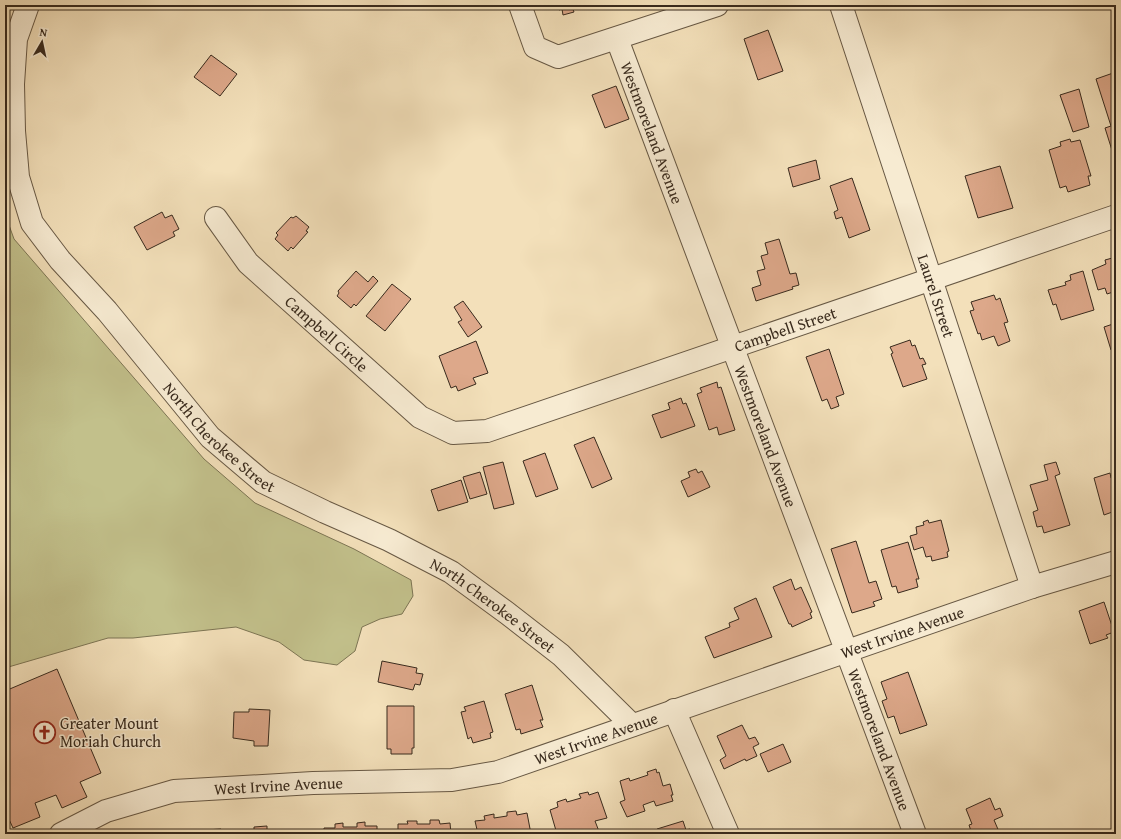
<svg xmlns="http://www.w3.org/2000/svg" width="1121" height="839" font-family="'Gentium Book Plus',serif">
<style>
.green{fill:#c2c08b;stroke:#7d7554}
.building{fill:#dda88a;stroke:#382a1d}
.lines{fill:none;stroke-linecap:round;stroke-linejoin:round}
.minor-casing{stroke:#675844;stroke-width:24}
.minor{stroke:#f7ebd2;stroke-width:22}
.labels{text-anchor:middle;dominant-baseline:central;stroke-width:3;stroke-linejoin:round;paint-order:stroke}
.street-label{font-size:16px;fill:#382a1d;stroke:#f7ebd2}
.poi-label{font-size:16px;fill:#382a1d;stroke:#f7ebd2;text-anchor:start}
</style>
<rect width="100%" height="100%" fill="#f3e0ba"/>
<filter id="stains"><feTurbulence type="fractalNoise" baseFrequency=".005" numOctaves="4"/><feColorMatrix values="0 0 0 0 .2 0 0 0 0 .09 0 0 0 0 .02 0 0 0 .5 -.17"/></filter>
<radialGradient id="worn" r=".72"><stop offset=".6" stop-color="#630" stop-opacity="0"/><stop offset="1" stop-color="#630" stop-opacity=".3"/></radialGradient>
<path class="green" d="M 5,214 L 14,239 L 204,459 L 255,503 L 354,549 L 411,580 L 413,596 L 402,614 L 380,619 L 362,627 L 355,651 L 337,665 L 304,660 L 279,642 L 236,627 L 133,638 L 108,638 L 5,668 Z"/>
<path class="building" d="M 557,5 L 578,5 L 572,7 L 574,12 L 563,15 L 562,9 L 559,10 Z
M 768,30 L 783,71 L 758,80 L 744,39 Z
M 211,55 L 237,74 L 220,96 L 194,77 Z
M 1116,72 L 1116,163 L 1105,128 L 1111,126 L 1096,79 Z
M 616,86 L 629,119 L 605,128 L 592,95 Z
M 1079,89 L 1089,127 L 1073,132 L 1060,95 Z
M 1070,139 L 1071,142 L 1080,140 L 1091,176 L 1088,176 L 1090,185 L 1068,192 L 1066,186 L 1060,188 L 1049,150 L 1061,146 L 1060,142 Z
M 816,160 L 820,179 L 793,187 L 788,168 Z
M 1000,166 L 1013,208 L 978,218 L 965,176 Z
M 852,178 L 870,230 L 849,238 L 842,217 L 836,219 L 834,212 L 838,210 L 830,186 Z
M 162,212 L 165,218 L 172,215 L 179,229 L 173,232 L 175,236 L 147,250 L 134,227 Z
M 296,216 L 309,227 L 306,231 L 308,232 L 293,249 L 291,247 L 288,251 L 275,239 L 278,235 L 276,233 L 291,217 L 293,218 Z
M 779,239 L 790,274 L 796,273 L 799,285 L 792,287 L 793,289 L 756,301 L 752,288 L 761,285 L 757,271 L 765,269 L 761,256 L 768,254 L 765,243 Z
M 1116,257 L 1116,291 L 1107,294 L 1105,288 L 1098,290 L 1092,270 L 1106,264 L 1105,260 Z
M 356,271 L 368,282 L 373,276 L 378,281 L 356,306 L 354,304 L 351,308 L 337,296 L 339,293 L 338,291 Z
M 1083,271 L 1094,310 L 1061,320 L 1056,304 L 1053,305 L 1048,290 L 1066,285 L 1065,282 L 1071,280 L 1070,275 Z
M 392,284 L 411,299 L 385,331 L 366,316 Z
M 994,295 L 996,300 L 1000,298 L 1008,322 L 1004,323 L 1010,341 L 998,346 L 994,336 L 982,340 L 980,333 L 978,334 L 970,311 L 974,310 L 971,302 Z
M 463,301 L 482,327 L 468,337 L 458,322 L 462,320 L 454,307 Z
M 1116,323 L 1116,348 L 1111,350 L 1104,327 Z
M 910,340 L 912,346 L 915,345 L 920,359 L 923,358 L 926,364 L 922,365 L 927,379 L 903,387 L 891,354 L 893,353 L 890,347 Z
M 476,341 L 488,373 L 473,378 L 476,384 L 458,391 L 456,386 L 451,388 L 439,356 Z
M 829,349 L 844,394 L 836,397 L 839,406 L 831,409 L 827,399 L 822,401 L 806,357 Z
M 717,382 L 718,388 L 721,387 L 735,430 L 719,435 L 717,427 L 709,430 L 697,394 L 702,392 L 700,388 Z
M 681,398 L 683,404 L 686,403 L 695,426 L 661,438 L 652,415 L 670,409 L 668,403 Z
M 594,437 L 612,479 L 592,488 L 574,445 Z
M 545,453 L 558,489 L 536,497 L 523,461 Z
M 503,462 L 514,504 L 494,509 L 483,467 Z
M 1056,462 L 1060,474 L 1055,476 L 1070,525 L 1044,533 L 1042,526 L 1037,527 L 1033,512 L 1038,510 L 1030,485 L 1048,480 L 1044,465 Z
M 696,469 L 698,473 L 702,471 L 710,487 L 688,497 L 681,481 L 690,477 L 688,472 Z
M 480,472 L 487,494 L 470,499 L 463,477 Z
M 1110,473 L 1111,478 L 1116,477 L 1116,515 L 1115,511 L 1104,515 L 1094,478 Z
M 461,480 L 468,502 L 438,511 L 431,490 Z
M 928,520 L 929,523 L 941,520 L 949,551 L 947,552 L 948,557 L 932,561 L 931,556 L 926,557 L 923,547 L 914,550 L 910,536 L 917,534 L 916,527 L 924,525 L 923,522 Z
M 856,541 L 869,583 L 876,581 L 882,599 L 873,602 L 875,606 L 852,613 L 831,549 Z
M 908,542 L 919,579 L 916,579 L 918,587 L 898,593 L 896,586 L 892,587 L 881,550 Z
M 791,579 L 795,590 L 801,587 L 812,612 L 810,613 L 812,618 L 792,627 L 791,624 L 789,624 L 773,587 Z
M 756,598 L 772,637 L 714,658 L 705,637 L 730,627 L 729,623 L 739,619 L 734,608 Z
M 1104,602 L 1114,632 L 1106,635 L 1108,638 L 1090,644 L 1079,611 Z
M 382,661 L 417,668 L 416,673 L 423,674 L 420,685 L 415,684 L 413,690 L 378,682 Z
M 57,669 L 101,773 L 80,782 L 87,797 L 62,808 L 56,795 L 35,803 L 40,817 L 13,828 L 7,815 L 5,816 L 5,691 Z
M 908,672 L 927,725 L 900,734 L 894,716 L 888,718 L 882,701 L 887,699 L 881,682 Z
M 532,685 L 543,720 L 540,720 L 543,727 L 521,734 L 520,729 L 516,730 L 505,694 Z
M 484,701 L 493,732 L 490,733 L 491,738 L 473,743 L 471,737 L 468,739 L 461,712 L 466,711 L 464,707 Z
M 387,706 L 414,706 L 414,748 L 412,748 L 412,754 L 391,754 L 391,749 L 387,749 Z
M 249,709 L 270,710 L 268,746 L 254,746 L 254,741 L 233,738 L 234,712 L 249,712 Z
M 742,725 L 749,739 L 755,737 L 759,744 L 753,747 L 757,756 L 746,761 L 745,759 L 724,769 L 720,760 L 726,756 L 717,736 Z
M 783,744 L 791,762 L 768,772 L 760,754 Z
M 656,769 L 657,773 L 659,772 L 663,786 L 670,784 L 673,795 L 671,795 L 673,801 L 656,806 L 654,801 L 643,805 L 645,811 L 627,817 L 620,802 L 625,800 L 620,781 L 629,778 L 630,781 L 648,775 L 647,772 Z
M 588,792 L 589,795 L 598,792 L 607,818 L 595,821 L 600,834 L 572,834 L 571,830 L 557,834 L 550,810 L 558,807 L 557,802 L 566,799 L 567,802 L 581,798 L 579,794 Z
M 990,798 L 995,810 L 1000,808 L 1003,816 L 994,820 L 1000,834 L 972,834 L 969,825 L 972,824 L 966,809 Z
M 516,811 L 517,815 L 527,813 L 531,834 L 478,834 L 475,821 L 485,820 L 484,816 L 494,814 L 494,818 L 507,816 L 507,812 Z
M 430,820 L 439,820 L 440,824 L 450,823 L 451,834 L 398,834 L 398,824 L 408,824 L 407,821 L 417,821 L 417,824 L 430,824 Z
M 683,821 L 686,830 L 690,829 L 692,834 L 659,834 L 657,829 Z
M 365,822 L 365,826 L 377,826 L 377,834 L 324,834 L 324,828 L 335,828 L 335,824 L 343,823 L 343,827 L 357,827 L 357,823 Z
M 267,826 L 267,832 L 289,831 L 289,834 L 254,834 L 254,827 Z
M 221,829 L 221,831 L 240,831 L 240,834 L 197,834 L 197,832 L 206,832 L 205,830 Z"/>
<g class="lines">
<defs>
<g id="minor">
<path id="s1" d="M 28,5 L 16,39 L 13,84 L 14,131 L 18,177 L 32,223 L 60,260 L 107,311 L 210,437 L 263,482 L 325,512 L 389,540 L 451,572 L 507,613 L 561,655 L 632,725"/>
<path d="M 520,5 L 535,47 L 558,57 L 717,5"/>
<path id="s2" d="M 841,5 L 1032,587"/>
<path id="s3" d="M 617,39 L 915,834"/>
<path id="s4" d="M 216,218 L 248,263 L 420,417 L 453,433 L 487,431 L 1116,216"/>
<path d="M 674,710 L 728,834"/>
<path id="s5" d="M 61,834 L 106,811 L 174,791 L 313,783 L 452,780 L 498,772 L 1032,587 L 1116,562"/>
</g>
</defs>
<use href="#minor" class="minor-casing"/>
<use href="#minor" class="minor"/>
</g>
<defs>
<symbol id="church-ring" viewBox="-11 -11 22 22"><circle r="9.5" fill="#f7ebd2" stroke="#8f2418" stroke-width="1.5"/><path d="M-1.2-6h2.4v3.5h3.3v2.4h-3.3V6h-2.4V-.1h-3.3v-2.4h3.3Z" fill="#8f2418"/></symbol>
</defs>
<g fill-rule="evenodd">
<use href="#church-ring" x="32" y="720" width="25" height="25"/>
</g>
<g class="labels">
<g class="street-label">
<text stroke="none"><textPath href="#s3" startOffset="100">Westmoreland Avenue</textPath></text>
<text stroke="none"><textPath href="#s2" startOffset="306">Laurel Street</textPath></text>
<text stroke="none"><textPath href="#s4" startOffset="672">Campbell Street</textPath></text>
<text stroke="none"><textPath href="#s4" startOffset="161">Campbell Circle</textPath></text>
<text stroke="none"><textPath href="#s1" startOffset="508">North Cherokee Street</textPath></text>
<text stroke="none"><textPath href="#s3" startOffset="424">Westmoreland Avenue</textPath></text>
<text stroke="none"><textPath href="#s1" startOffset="832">North Cherokee Street</textPath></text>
<text stroke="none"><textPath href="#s5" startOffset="874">West Irvine Avenue</textPath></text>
<text stroke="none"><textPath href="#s5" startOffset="550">West Irvine Avenue</textPath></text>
<text stroke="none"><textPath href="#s3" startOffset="748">Westmoreland Avenue</textPath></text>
<text stroke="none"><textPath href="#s5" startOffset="226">West Irvine Avenue</textPath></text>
</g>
<g class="poi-label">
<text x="60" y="723">Greater Mount<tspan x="60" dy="18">Moriah Church</tspan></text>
</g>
</g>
<rect width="1121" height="839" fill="none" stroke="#f3e0ba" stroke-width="20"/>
<rect x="6" y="6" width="1109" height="827" fill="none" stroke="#382a1d" stroke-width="2"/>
<rect x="10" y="10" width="1101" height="819" fill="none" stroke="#382a1d"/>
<g transform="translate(42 42) rotate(9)" stroke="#f7ebd2" stroke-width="3" paint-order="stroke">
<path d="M0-3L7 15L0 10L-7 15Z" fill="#382a1d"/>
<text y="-6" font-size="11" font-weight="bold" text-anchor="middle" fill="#382a1d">N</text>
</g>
<rect width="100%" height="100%" filter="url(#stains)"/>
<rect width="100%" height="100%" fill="url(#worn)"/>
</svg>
